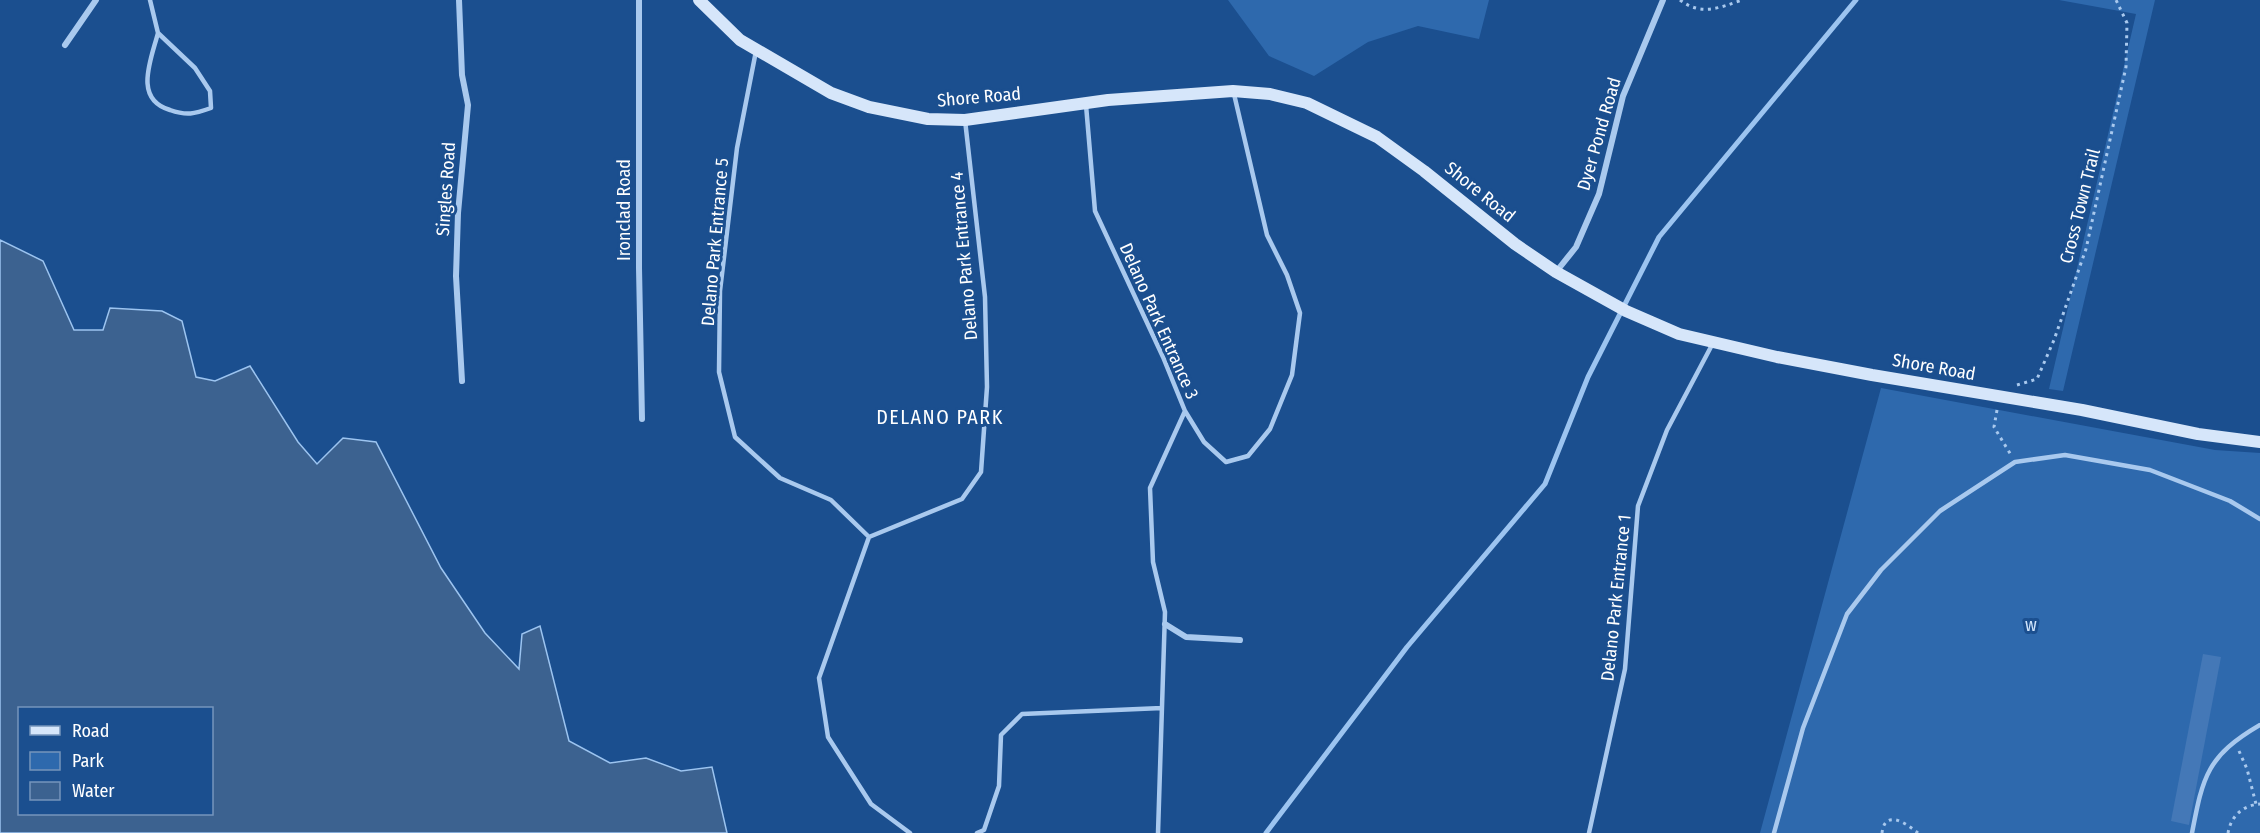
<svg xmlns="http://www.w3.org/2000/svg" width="2260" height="833" font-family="'Fira Sans Condensed',sans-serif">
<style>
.green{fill:#2e69ad}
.water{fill:#3c6290;stroke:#9cc4f0;stroke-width:1.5;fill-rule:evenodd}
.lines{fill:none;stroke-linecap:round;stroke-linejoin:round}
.stream{stroke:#9cc4f0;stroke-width:5}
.building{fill:#4478b7}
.path{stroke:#a9c9ee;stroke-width:3;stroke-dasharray:3 4.5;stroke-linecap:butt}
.lane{stroke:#a9c9ee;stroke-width:4.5}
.street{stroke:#a9c9ee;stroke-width:6}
.secondary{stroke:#d6e6fa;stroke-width:12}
.labels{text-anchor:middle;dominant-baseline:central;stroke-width:6;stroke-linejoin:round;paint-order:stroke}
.street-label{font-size:18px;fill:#fff;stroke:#1b4f8f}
.park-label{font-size:18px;fill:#cfe3fa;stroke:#1b4f8f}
.neighbourhood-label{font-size:20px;letter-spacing:1.5px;fill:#fff;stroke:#1b4f8f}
</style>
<rect width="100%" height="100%" fill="#1b4f8f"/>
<path class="green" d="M 1228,0 L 1489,0 L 1479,39 L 1418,26 L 1368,42 L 1314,76 L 1269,56 Z
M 2059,0 L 2155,0 L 2063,391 L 2049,389 L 2136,14 Z
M 1881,388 L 2215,450 L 2260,453 L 2260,833 L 1760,833 Z"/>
<path class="water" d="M 0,240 L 43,261 L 74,330 L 103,330 L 110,308 L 162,311 L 182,321 L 196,377 L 215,381 L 250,366 L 298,442 L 317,464 L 343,438 L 376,442 L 441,568 L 485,633 L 519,669 L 522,634 L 540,626 L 569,741 L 610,763 L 646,758 L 681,771 L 712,767 L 727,833 L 0,833 ZM 20,708 L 212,708 L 212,814 L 20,814 Z"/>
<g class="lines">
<path class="stream" d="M 1266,833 L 1407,647 L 1545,484 L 1588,377 L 1659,237 L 1856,0"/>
</g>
<path class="building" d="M 2203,654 L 2221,657 L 2189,825 L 2171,821 Z"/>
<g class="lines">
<path class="path" d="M 1680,0 C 1701,16 1719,8 1742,0
M 2017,385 L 2037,379 L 2054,340 L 2086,249 L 2126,67 L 2127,23 L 2116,0
M 1997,410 L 1994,427 L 2011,455
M 2239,751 L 2247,769 L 2256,804
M 1882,833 C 1885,808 1907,824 1918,833
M 2228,833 C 2231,816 2243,805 2260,804"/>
<path class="lane" d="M 150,0 L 158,33 L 195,68 L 210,91 L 211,108 C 194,114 187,116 170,110 C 133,99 151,60 158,33
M 756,51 L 737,148 L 720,291 L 719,372 L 735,437 L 780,478 L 831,500 L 869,537 L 819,678 L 828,737 L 871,804 L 910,833
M 1086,105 L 1095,211 L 1163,357 L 1185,411 L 1150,488 L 1153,562 L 1165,612 L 1158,833
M 1185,411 L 1204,442 L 1226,462 L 1248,456 L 1270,429 L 1292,375 L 1300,313 L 1287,275 L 1267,235 L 1234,94
M 869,537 L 962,499 L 981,472 L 987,387 L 985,297 L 965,120
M 977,833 L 984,830 L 999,786 L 1001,735 L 1022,714 L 1162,708
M 1589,833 L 1625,669 L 1638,506 L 1667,430 L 1713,343
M 1774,833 L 1803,728 L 1847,614 L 1881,570 L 1940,511 L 2015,462 L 2065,455 L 2150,470 L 2230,501 L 2260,519
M 2192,833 C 2203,776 2207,756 2260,725"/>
<path class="street" d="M 459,0 L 462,75 L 468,105 L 458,213 L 456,276 L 462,381
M 639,0 L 639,268 L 642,419
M 65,45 L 96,0
M 1556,272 L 1576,247 L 1599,194 L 1623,96 L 1663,0
M 1165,624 L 1186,637 L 1240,640"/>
<path class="secondary" d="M 699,0 L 740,40 L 831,93 L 869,107 L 928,119 L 965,120 L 1108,100 L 1233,91 L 1270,94 L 1307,103 L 1377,137 L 1424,171 L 1515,244 L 1556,272 L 1626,311 L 1679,334 L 1777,357 L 1872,375 L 2082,410 L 2198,434 L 2260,442"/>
</g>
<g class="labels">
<g class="street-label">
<text transform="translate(979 97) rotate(-5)">Shore Road</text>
<text transform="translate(1599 134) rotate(-74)">Dyer Pond Road</text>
<text transform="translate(446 189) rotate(-86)">Singles Road</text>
<text transform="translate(1480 192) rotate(39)">Shore Road</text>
<text transform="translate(2080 206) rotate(-76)">Cross Town Trail</text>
<text transform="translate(624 210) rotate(-90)">Ironclad Road</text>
<text transform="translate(715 242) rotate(-85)">Delano Park Entrance 5</text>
<text transform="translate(964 256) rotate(-95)">Delano Park Entrance 4</text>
<text transform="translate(1159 321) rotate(66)">Delano Park Entrance 3</text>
<text transform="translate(1934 367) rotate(10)">Shore Road</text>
<text transform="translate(1616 598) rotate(-84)">Delano Park Entrance 1</text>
</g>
<g class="park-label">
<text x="2031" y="625">w</text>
</g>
<g class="neighbourhood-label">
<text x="940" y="417">DELANO PARK</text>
</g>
</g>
<rect x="18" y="707" width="195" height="108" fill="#1b4f8f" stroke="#7695bc" stroke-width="1.5"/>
<rect x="30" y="726" width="30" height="9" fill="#d6e6fa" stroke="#7695bc" stroke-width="1.5"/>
<text x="72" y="737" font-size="18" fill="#ffffff">Road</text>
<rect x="30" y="752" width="30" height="18" fill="#2e69ad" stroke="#7695bc" stroke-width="1.5"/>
<text x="72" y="767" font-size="18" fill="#ffffff">Park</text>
<rect x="30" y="782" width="30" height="18" fill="#3c6290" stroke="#7695bc" stroke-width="1.5"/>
<text x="72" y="797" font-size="18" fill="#ffffff">Water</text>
</svg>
